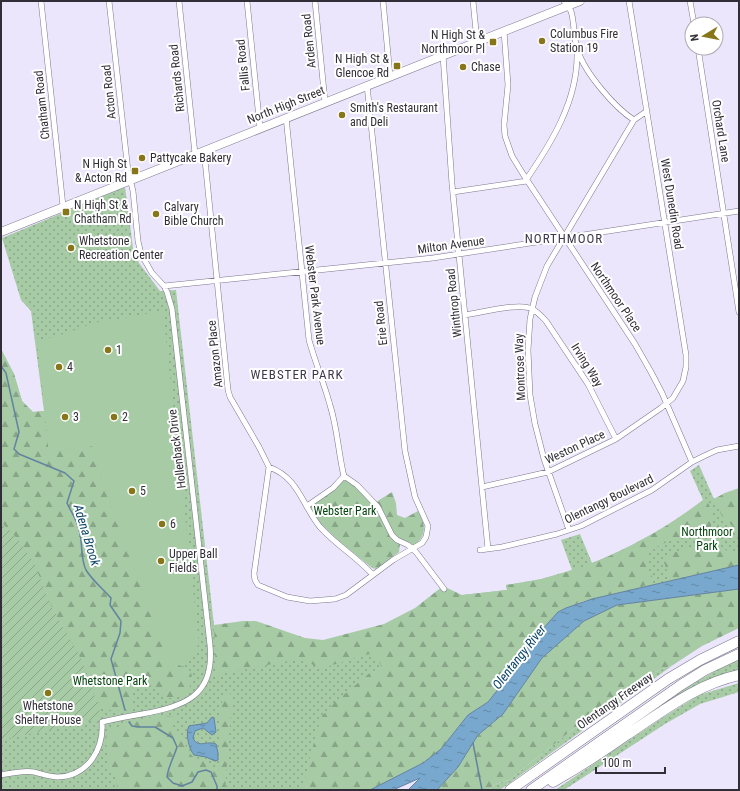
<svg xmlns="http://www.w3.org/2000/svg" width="740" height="791" font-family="'Roboto Condensed',sans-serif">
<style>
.grass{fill:url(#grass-dots)}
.forest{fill:url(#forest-firs)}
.garden{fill:url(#garden-furrows)}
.pitch{fill:#a6cba5}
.water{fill:url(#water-ripples);stroke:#6383a0}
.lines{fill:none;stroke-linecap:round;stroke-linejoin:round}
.stream{stroke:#6383a0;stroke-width:1.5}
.minor-casing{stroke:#7c778b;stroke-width:6}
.primary-casing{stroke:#7c778b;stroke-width:9}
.motorway-casing{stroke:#7c778b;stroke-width:11}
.minor{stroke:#fff;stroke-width:5}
.primary{stroke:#fff;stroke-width:8}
.motorway{stroke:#fff;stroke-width:10}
.poi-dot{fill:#877519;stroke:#fff;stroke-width:1.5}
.labels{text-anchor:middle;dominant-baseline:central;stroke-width:4;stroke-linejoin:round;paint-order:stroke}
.poi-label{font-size:12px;fill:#312e37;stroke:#fff;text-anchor:start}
.street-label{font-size:12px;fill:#312e37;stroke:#fff}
.park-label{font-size:12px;fill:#04440d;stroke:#fff}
.neighbourhood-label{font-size:13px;letter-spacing:1px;fill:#3e394a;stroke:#fff}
.water-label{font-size:13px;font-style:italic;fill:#094468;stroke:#fff}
</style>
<defs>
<pattern id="grass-dots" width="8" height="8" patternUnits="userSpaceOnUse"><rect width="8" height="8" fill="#a6cba5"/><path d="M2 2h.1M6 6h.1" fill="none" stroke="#88a587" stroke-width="1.8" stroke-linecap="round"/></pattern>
<pattern id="forest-firs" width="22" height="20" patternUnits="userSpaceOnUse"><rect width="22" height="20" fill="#a6cba5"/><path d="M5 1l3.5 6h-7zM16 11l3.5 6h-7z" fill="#88a587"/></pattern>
<pattern id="garden-furrows" width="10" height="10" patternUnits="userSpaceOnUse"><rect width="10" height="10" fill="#a6cba5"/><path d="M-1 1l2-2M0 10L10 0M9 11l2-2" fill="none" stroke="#88a587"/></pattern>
<pattern id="water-ripples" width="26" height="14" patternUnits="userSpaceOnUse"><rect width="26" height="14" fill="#78a8cd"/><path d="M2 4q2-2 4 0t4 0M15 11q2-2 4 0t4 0" fill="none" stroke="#6389a7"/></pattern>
</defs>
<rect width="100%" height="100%" fill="#ece6fd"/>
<path class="grass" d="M 125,187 L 133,248 L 139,263 L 160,291 L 176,290 L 219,669 L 463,610 L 462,595 L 507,590 L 506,585 L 541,579 L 572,570 L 561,540 L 580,534 L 592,563 C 633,546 668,527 703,500 L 690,471 L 699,465 L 714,499 L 725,493 L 739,500 L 739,565 L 544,610 L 380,784 L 370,790 L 1,790 L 1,349 L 14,374 L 22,401 L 33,412 L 44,411 L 31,311 L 21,300 L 2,238 Z
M 739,659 L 739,671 L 623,733 L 622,731 C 660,705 697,679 739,659 Z
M 673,665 L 500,790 L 489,790 L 495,784 L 509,780 L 597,710 L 652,673 Z
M 739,683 L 739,692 L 700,704 L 665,724 L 564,790 L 555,790 L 665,716 L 699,695 Z"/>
<path class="forest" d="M 1,349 L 14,374 L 22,401 L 33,412 L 44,411 L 49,452 L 92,446 L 101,477 L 167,659 C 174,662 186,665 190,671 C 192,674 192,677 191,680 C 190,695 180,698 166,698 L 145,678 L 139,678 L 132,681 L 131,688 L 133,707 C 124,713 107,712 99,704 C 92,696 91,682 87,673 C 77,650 62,630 52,608 C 45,593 41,577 33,563 C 25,547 14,534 1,522 Z
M 345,479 L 351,483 L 374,506 L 400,544 L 399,552 L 376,569 L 372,568 L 339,541 L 319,522 L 310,507 Z
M 739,488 L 739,532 L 722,516 L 714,499 L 725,493 Z
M 392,492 L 396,503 L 397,515 L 405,518 L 418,511 C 426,526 427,534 414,546 L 399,538 L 394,534 L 376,502 Z
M 706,498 L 714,517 C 713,520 713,523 711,525 C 699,539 660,535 647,557 L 649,572 L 652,576 L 652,578 L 647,585 L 584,601 L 558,612 L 532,641 L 500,687 L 488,702 L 468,715 L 441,749 L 423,763 L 370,790 L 299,790 L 304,783 L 316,734 L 322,716 L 334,703 L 371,672 L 382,667 L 376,657 L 369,654 L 326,667 L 318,667 L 304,661 L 288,661 L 226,673 L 218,677 L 216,674 L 214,625 L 243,621 L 256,621 L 305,638 L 323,640 L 384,624 L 415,608 L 443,586 L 462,595 L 507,590 L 506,585 C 518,583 530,582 542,579 C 603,564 657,536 706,498 Z
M 704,547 L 718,547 L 733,553 L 739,552 L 739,565 L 674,579 L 668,574 L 664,562 C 671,549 690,548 704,547 Z
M 739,589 L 739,628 L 702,646 L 673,665 L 652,673 L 597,710 L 509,780 L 495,784 L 489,790 L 437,790 L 458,767 L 478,735 L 503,714 L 542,658 L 584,621 L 617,605 Z
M 230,693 L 232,699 L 225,790 L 118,790 L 114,771 L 109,772 L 106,740 L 107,732 L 125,724 L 156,716 L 176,717 L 173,726 L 192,756 L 220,770 L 220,713 L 223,698 Z"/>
<path class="garden" d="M 1,522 L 21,543 L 34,563 L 52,608 L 78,653 L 87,673 L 93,693 L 99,704 L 100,719 L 1,740 Z"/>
<path class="pitch" d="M 163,311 L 199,644 L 183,667 L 167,659 L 101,477 L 92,446 L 49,452 L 37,341 L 67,333 L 94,323 Z"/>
<path class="water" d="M 739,565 L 739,589 L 617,605 L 584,621 L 542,658 L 503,714 L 478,735 L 458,767 L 437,790 L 408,790 L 420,778 L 393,790 L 370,790 L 423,763 L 441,749 L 468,715 L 488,702 L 500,687 L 532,641 L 558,612 L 566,608 L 592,599 Z
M 212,717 L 214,718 L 216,732 L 212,735 L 203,728 L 195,731 L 193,738 C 198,749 207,740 216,744 L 218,753 L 218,760 L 215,761 L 206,757 L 194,755 C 189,749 185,734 189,726 L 207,723 Z"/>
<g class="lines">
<path class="stream" d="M 1,366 L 6,373 L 19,432 L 14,449 L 19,454 L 65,473 L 74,481 L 67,503 C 71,512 77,520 79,529 C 83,542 80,558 86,570 C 92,580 103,589 111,598 L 110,605 L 121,621 L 120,633 L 111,659 L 125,710
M 129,722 L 132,726 L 138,727 L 155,727 L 173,738 L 177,747 C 174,757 168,767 167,777 L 173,783 L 182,786 L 192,782 L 198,772 L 206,770 L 211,772 L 217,786 L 217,790
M 473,743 L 482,790"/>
<defs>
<path id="minor" d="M 41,1 L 63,206
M 179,1 L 195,154
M 247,1 L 260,128
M 315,1 L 325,102
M 383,1 L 390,76
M 473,1 L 477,41
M 564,1 C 566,4 569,8 571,11 C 575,24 573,39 578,51 C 585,73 615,108 634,120
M 690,1 L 694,24
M 504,31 L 508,85 L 504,125 L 505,136 L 512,156 L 523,174 L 635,344 L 651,372 L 662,393 L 692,462
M 698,48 L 739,312
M 443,55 L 452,184 L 488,549
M 286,117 L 309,340 C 315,362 324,383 330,405 C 337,427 338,449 343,472 L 344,476 L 357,485 L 378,507 L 392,535 L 397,540 L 408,545 L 416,552 L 444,589
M 204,150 L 228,390 L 230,397 L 259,447 L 269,467 L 254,574 L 255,580 L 258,585 L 287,597 L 310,601 L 335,599 L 346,595 L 393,560 L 422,543 L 426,537 L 428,526 L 415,497 L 405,451 L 367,85
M 526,180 C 552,142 578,100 577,53
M 453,192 L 527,181
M 164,286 L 433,258 L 739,211
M 465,315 C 480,313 520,302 532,309 C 538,312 542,317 546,321 L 588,384 L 616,439
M 269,467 C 299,478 302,505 320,527 C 336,545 357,557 373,575
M 482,487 L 548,472 L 616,439 L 661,408 L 673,398 L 683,381 L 686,367 L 686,355 L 629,1
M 307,506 L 333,488 L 344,476
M 569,530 L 544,459 L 535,424 L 530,395 L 529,373 L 528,350 L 530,319 L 535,297 L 547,266 L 634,120 L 647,111
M 480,550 L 502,547 L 557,534 L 581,526 L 652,490 L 692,462 L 704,456 L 717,450 L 739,446
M 1,775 C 12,773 24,770 34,772 C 42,774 50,777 58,777 C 88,776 104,749 102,722 C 115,719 129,716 142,714 C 185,706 215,696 210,645 L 172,309 L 167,292 L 164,286 L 152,273 L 141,254 L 138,241 L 133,191 L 128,171 L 109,1"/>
<path id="primary" d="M 1,232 L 580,1"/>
<path id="motorway" d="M 553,782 C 579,767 604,751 628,734 C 663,711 697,684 739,675
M 510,790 L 668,679 L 700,660 L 739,641
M 531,790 L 681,685 L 705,670 L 739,654"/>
</defs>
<use href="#minor" class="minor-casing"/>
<use href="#primary" class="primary-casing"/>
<use href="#motorway" class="motorway-casing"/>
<use href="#minor" class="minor"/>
<use href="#primary" class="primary"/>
<use href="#motorway" class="motorway"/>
</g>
<g class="poi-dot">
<circle cx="542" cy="41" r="4"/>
<rect x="489" y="38" width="8" height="8" rx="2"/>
<rect x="393" y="62" width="8" height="8" rx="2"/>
<circle cx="463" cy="67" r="4"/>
<circle cx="342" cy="115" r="4"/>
<circle cx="142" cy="158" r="4"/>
<rect x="131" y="167" width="8" height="8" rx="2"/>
<rect x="62" y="208" width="8" height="8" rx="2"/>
<circle cx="156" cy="214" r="4"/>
<circle cx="71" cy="248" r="4"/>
<circle cx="108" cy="350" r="4"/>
<circle cx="59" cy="367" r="4"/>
<circle cx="65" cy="417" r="4"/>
<circle cx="114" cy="417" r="4"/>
<circle cx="132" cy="491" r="4"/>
<circle cx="162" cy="524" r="4"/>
<circle cx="161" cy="561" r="4"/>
<circle cx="48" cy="693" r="4"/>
</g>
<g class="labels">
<g class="poi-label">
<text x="550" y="34">Columbus Fire<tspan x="550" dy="14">Station 19</tspan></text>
<text x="485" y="35" text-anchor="end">N High St &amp;<tspan x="485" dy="14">Northmoor Pl</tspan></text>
<text x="389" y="59" text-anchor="end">N High St &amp;<tspan x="389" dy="14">Glencoe Rd</tspan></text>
<text x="471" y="67">Chase</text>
<text x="350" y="108">Smith's Restaurant<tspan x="350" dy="14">and Deli</tspan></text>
<text x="150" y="158">Pattycake Bakery</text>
<text x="127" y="164" text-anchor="end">N High St<tspan x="127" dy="14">&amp; Acton Rd</tspan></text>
<text x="74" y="205">N High St &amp;<tspan x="74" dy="14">Chatham Rd</tspan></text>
<text x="164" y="207">Calvary<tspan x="164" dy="14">Bible Church</tspan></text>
<text x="79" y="241">Whetstone<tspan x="79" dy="14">Recreation Center</tspan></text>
<text x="116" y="350">1</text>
<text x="67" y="367">4</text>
<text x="73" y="417">3</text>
<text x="122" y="417">2</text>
<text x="140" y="491">5</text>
<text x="170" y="524">6</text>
<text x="169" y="554">Upper Ball<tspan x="169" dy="14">Fields</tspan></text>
<text x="48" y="706" text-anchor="middle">Whetstone<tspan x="48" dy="14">Shelter House</tspan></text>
</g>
<g class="street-label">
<text transform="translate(309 41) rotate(-96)">Arden Road</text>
<text transform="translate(243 65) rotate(-96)">Fallis Road</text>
<text transform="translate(177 78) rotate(-96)">Richards Road</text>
<text transform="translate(109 92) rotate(-96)">Acton Road</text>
<text transform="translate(42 105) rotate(-96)">Chatham Road</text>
<text transform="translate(286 105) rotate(-22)">North High Street</text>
<text transform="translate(721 131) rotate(81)">Orchard Lane</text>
<text transform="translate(672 204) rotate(81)">West Dunedin Road</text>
<text transform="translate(451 245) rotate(-8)">Milton Avenue</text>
<text transform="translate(315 295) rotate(83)">Webster Park Avenue</text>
<text transform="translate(616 297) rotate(56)">Northmoor Place</text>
<text transform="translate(454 303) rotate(-96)">Winthrop Road</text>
<text transform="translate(381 323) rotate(-96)">Erie Road</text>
<text transform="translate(215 354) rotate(-96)">Amazon Place</text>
<text transform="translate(587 365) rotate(58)">Irving Way</text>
<text transform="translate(520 367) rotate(-92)">Montrose Way</text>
<text transform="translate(575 447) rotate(-25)">Weston Place</text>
<text transform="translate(177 449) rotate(-97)">Hollenback Drive</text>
<text transform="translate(609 499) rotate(-26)">Olentangy Boulevard</text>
<text transform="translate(615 701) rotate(-35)">Olentangy Freeway</text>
</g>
<g class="park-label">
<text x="345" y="511">Webster Park</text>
<text x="707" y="532">Northmoor<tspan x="707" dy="14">Park</tspan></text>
<text x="110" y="681">Whetstone Park</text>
</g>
<g class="neighbourhood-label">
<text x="564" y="238">NORTHMOOR</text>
<text x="297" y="374">WEBSTER PARK</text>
</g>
<g class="water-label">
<text transform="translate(87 535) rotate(73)">Adena Brook</text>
<text transform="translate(519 657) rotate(-52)">Olentangy River</text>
</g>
</g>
<rect width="740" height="791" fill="none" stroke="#312e37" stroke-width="4"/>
<g transform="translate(704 36) rotate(260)"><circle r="19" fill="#ffffff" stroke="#adabaf"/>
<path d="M0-3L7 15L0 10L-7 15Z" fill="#877519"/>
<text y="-6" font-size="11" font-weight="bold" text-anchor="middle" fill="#312e37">N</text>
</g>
<path d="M596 767v6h69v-6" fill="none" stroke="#312e37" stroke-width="2"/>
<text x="602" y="767" font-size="12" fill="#312e37" stroke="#ffffff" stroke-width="3" paint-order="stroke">100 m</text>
</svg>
